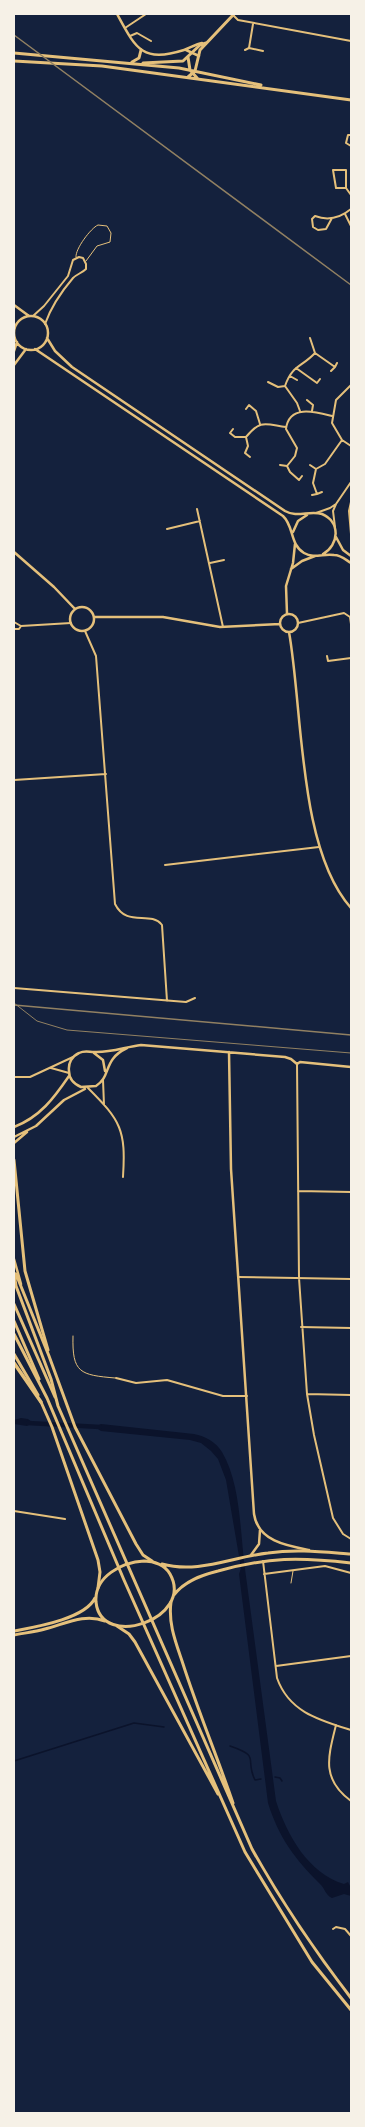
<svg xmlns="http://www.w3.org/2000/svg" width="365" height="2127" font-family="'Golos Text',sans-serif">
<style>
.water{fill:#0b132b}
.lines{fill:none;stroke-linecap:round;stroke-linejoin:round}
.stream{stroke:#0b132b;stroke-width:1.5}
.canal{stroke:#0b132b;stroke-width:4.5}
.service{stroke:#e5c07b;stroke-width:1}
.minor{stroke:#e5c07b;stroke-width:2}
.tertiary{stroke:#e5c07b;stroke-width:2.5}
.primary{stroke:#e5c07b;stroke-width:3}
.trunk{stroke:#e5c07b;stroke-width:3}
.motorway{stroke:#e5c07b;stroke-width:3.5}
.tram{stroke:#918062;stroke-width:1}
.rail{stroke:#918062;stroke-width:1.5}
</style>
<rect width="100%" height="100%" fill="#14213d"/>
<path class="water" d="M 21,1418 L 28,1419 L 33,1423 L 27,1426 L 14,1424 L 14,1420 Z
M 101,1424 L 194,1434 C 205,1436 216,1442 222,1452 C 241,1484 240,1533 245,1569 L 276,1801 C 287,1835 308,1873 344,1884 L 348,1882 L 351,1888 L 351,1896 L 344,1894 L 332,1898 C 325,1895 325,1888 320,1884 C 295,1859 279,1838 268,1803 L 239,1574 L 241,1568 L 226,1480 L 218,1459 L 211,1451 L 201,1443 L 190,1440 L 101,1431 L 95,1427 Z"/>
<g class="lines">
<path class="stream" d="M 230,1746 C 262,1757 244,1758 255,1780 L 261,1779
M 14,1761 L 134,1723 L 164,1727
M 275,1777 L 280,1778 L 282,1781"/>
<path class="canal" d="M 28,1423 L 100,1427"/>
<path class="service" d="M 76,257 C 75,249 91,228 98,225 L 107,226 L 111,233 L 110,242 L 97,246 L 86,261
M 73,1336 C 72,1373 80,1375 115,1378
M 291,1583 L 293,1571"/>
<path class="minor" d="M 233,15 L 238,20 L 351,41
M 125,28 L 146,14
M 130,36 L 137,33 L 151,41
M 249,48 L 253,24
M 245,50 L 249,48 L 263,51
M 351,135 L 348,135 L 346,143 L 351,146
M 346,188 L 336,188 L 333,170 L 346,170 L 346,188 L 351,195
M 345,214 L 351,226
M 332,218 L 326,229 L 318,230 L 313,227 L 312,219 L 315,216 C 328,221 340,218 351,209
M 33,316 L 44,306 L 68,276 L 73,260 L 79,257 L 83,258 L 86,264 L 86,269 C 82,273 77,274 73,278 C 61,292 51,307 45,324
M 315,353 L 335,367 L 337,363
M 296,368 L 317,383 L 320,379
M 331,371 L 335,367
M 290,376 L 297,380
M 268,382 L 278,387 L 285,386
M 351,385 L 336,400 L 332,423 L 342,440 L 351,446
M 307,400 L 313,405 L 312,411
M 246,409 L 249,405 L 256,411 L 260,424
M 300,411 L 297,403 L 285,386 C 292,365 302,367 315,353 L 310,338
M 233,429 L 230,433 L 235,437 L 246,437
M 250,457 L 245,453 L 248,446 L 246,437 C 261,419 265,424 286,427
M 280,465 L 287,466 L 290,472 L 299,480 L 302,476
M 310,465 L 316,469 L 313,483 L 317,494 L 312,495
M 287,466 L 295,456 L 297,448 L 286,429 C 289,404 316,412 332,416
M 316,469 L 325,464 L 342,440
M 317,494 L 322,492
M 351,502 L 349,511 L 351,534
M 336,504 L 351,482
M 197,509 L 223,627
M 316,513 L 330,508 L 336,504 L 333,511 L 335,527
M 167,529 L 200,521
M 210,563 L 224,560
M 14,622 L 21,626
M 298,623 L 344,613 L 350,617 L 351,624
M 14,629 L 19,629 L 21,626 L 71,623
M 85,631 L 96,656 L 115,904 C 127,928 150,910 162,925 L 167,1001
M 327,656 L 328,661 L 351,658
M 14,780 L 106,774
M 165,865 L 319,847
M 14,988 L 186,1002 L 195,998
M 297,1064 L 299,1278 L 307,1394 L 314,1435 L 333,1518 L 343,1534 L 351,1539
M 51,1068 L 69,1073
M 14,1077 L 30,1077 L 73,1057
M 103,1080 L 104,1105
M 88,1088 C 121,1121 126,1130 123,1177
M 298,1191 L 351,1192
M 238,1277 L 351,1279
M 301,1327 L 351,1328
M 116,1378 L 136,1383 L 167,1380 L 223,1396 L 247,1396
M 307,1394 L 351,1395
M 14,1511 L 65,1519
M 263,1561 L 277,1678 C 289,1712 319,1720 351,1730
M 264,1574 L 325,1566 L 351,1573
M 276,1666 L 351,1656
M 336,1725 C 328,1757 321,1779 351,1801
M 333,1929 L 336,1927 L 345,1929 L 351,1936"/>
<path class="tertiary" d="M 117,14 C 136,49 142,63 184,50 C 190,48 196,44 202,43
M 186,50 L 199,56
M 14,305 L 29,316
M14 333a17 17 0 1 1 34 0a17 17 0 1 1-34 0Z
M 47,338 L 55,351 L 72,367 L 285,511 C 297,518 310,510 322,514 C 341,522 339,545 323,554
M 35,349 L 283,516 C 294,526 290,545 304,553 C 314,559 324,553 334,555 C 341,555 346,560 351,563
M 14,351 L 17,342
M 14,365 L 26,349
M 293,532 L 298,521 L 307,515
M 336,537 L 343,550 L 351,556
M 14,552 L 54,587 L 75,609
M 291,569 L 302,561 L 315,556
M70 619a12 12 0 1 1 24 0a12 12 0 1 1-24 0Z
M 287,614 L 286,586 L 293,563 L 295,544
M280 623a9 9 0 1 1 18 0a9 9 0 1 1-18 0Z
M 94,617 L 163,617 L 220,627 L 280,624
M 289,632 C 303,710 298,849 351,908
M 127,1048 C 102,1060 112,1076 96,1086 L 81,1087 C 74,1084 69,1079 69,1071 C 68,1063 72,1056 79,1053 C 85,1050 89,1052 94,1052 C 110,1053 125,1047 141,1045 L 285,1057 L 291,1059 L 297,1064 L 300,1062 L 351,1067
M 229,1052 L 231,1169 L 254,1514 C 258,1541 287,1546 309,1550
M 94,1053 L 103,1060 L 105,1071
M 14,1127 C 40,1117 54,1098 69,1076
M 14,1137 L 36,1126 L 64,1100 L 85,1089
M 14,1143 L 27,1132
M 14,1259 L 21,1284
M 251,1555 L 259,1544 L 260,1530"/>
<path class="primary" d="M 14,53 L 179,68 L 261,85
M 188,57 L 190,70 L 198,79
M 14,61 L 102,66 L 351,100
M 132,62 L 139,58 L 141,50
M 143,63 L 183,61 L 200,45 L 206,43
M 188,77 L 195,71 L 200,50 L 234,14
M 14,1160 L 25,1271 L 48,1350
M 14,1304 L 55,1397
M 14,1321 L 39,1379
M 14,1354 L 38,1395
M 144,1561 C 154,1561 165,1565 170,1574 C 195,1618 101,1651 96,1602 C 94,1576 123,1562 144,1561 Z
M 162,1564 C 198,1574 232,1557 268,1553 C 296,1549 323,1552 351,1554
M 174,1595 C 184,1581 202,1575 218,1571 C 269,1557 299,1557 351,1563
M 14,1631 C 35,1627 85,1619 95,1598
M 14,1635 C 24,1633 35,1632 45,1629 C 65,1624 84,1613 105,1621"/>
<path class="trunk" d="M 14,1273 L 16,1286 L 51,1379 L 58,1406 L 252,1849 C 281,1901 314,1950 351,1998
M 16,1274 L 49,1356 L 75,1427 L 136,1544 L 143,1555 L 152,1561
M 14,1334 L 47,1398 L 124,1580 L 245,1852 L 312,1962 L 351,2010
M 41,1402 L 52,1427 L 98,1560 L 100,1572 L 98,1588
M 171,1602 C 168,1624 176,1643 183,1664 C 198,1711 217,1756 233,1803
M 117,1626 L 129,1634 L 135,1642 L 218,1794"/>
<path class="motorway" d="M 14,1363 L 41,1402"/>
<path class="tram" d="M 14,1003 L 37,1021 L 67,1030 L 351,1053"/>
<path class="rail" d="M 14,35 L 351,285
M 14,1005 L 351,1035"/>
</g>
<rect width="365" height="2127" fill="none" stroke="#f6f1e7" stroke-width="30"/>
</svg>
